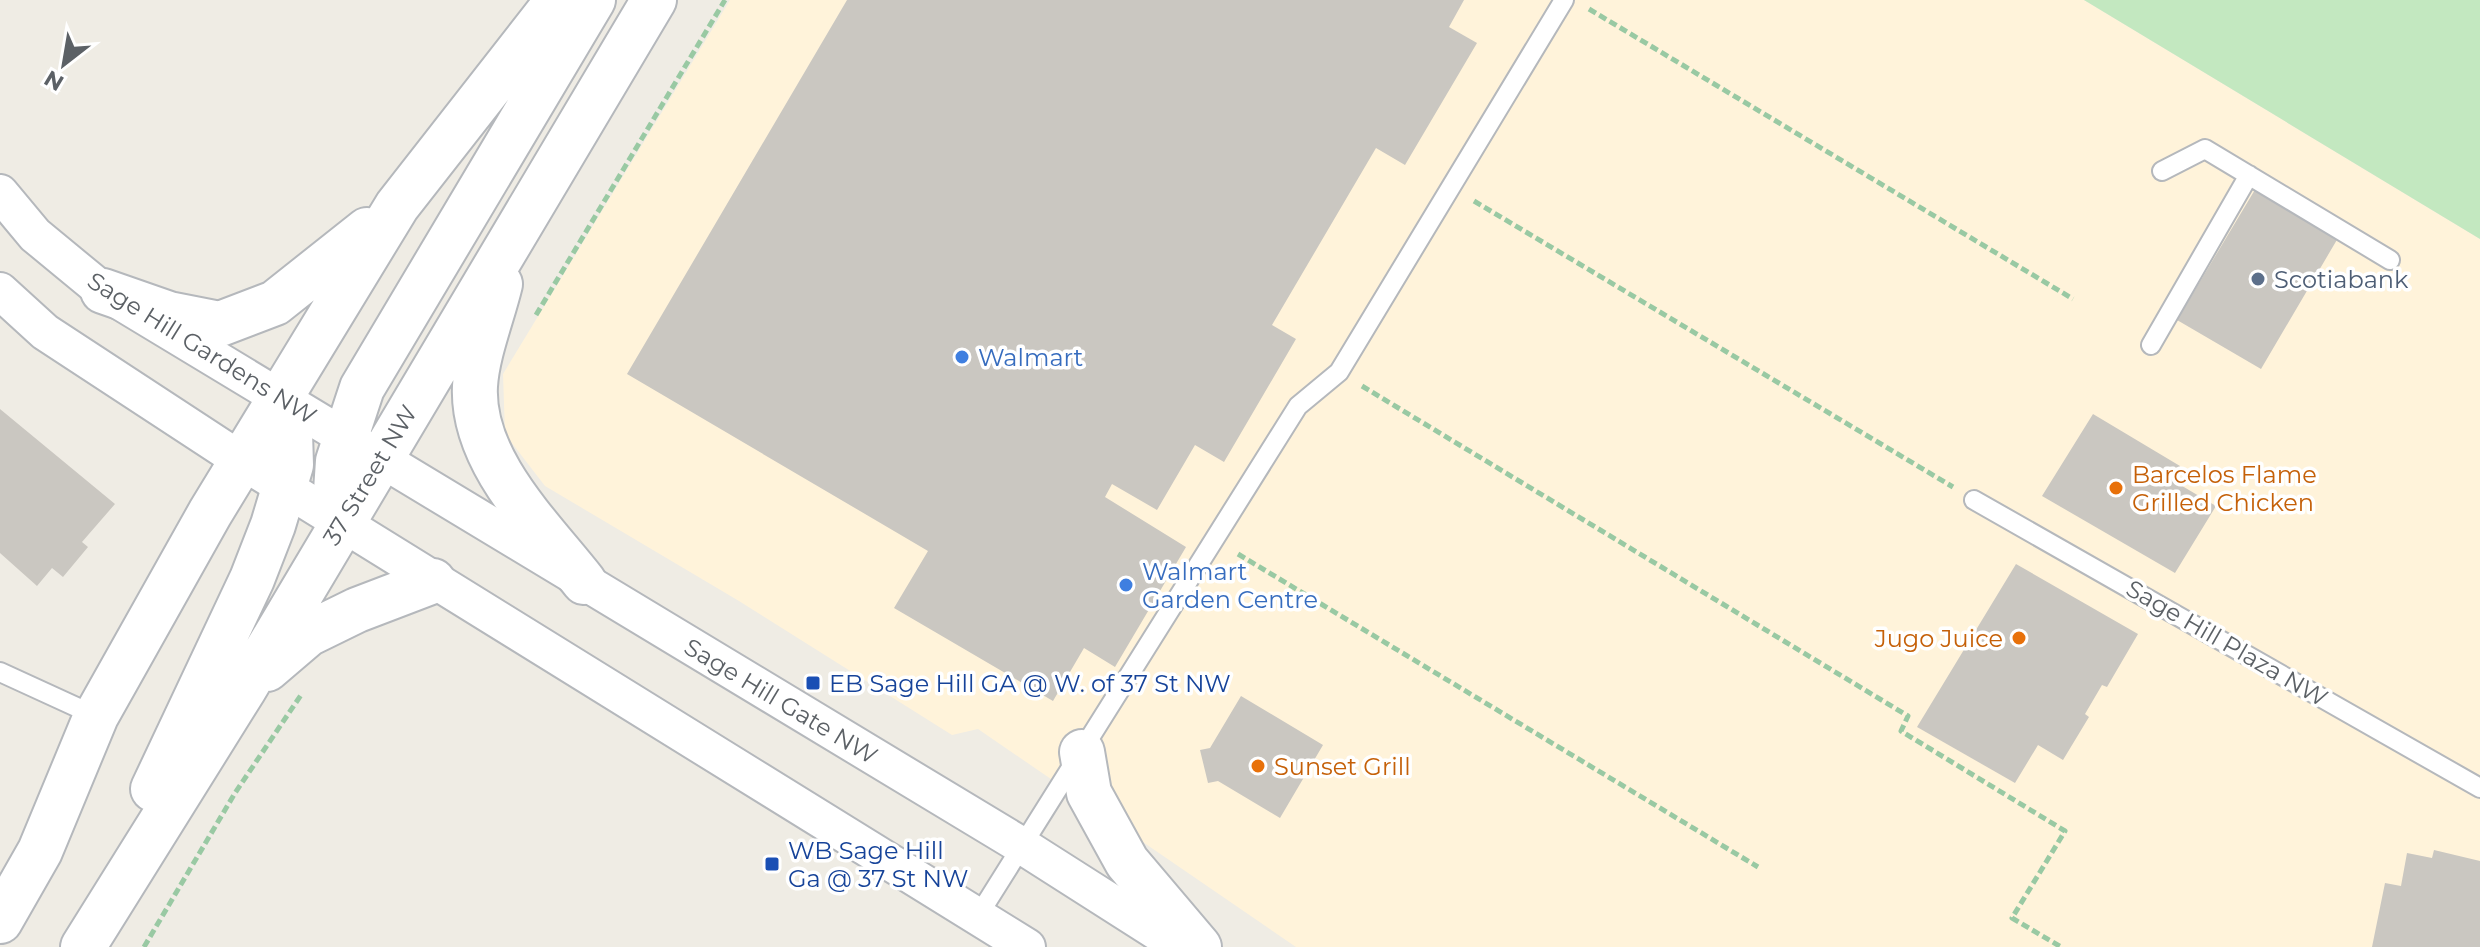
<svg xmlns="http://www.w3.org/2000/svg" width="2480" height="947" font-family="Montserrat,sans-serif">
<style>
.commercial{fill:#fff3da}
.green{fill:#c3e8c0}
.building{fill:#cac7c1}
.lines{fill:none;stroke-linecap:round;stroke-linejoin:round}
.service-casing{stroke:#b5b8bc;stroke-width:22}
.minor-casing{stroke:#b5b8bc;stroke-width:40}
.tertiary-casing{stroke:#b5b8bc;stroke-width:48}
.path{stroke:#99c9a3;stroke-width:5;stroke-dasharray:8 4;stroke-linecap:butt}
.service{stroke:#fff;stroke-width:18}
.minor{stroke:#fff;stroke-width:36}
.tertiary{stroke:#fff;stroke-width:44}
.service-dot{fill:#5c6f8a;stroke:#fff;stroke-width:3}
.shop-dot{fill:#3f7fe0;stroke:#fff;stroke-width:3}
.food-dot{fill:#e8710a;stroke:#fff;stroke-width:3}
.transit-dot{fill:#1a4fb4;stroke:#fff;stroke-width:3}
.labels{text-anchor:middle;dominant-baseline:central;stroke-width:7;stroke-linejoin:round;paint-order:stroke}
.service-label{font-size:24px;fill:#4e5e75;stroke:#fff;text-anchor:start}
.street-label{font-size:24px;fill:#5c6166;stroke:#fff}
.shop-label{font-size:24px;fill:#366cbe;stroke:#fff;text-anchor:start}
.food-label{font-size:24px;fill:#c56008;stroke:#fff;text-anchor:start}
.transit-label{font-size:24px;fill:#164399;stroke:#fff;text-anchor:start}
</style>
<rect width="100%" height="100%" fill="#efece4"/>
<path class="commercial" d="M 730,0 L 2084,0 L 2480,239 L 2480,947 L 1296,947 L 978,729 L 952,735 L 739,601 L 545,486 L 505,434 L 503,374 Z"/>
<path class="green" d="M 2084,0 L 2480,0 L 2480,239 Z"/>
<path class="building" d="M 847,0 L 1464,0 L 1449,27 L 1477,43 L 1405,165 L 1376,148 L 1272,325 L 1296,339 L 1224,462 L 1195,445 L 1157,510 L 1112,484 L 1105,497 L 1186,547 L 1115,667 L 1084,648 L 1053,701 L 894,608 L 928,551 L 627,374 Z
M 2256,188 L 2338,238 L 2261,369 L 2177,320 Z
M 0,409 L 115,504 L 82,542 L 88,547 L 63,577 L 52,568 L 37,586 L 0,553 Z
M 2093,414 L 2180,466 L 2172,480 L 2216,506 L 2175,573 L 2042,496 Z
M 2016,564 L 2138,634 L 2107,687 L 2102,685 L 2085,714 L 2089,717 L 2063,760 L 2038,745 L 2015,783 L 1917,727 Z
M 1241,696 L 1323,745 L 1280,818 L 1218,781 L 1208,783 L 1200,750 L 1210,748 Z
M 2434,850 L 2480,861 L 2480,947 L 2372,947 L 2385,883 L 2401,886 L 2407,853 L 2432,858 Z"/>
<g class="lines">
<defs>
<path id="service" d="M 2162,171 L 2205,149 L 2390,260
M 2151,345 L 2249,175
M 1974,500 L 2480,788
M 0,672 L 96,716
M 978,916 L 1298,406 L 1339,372 L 1564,0"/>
<path id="minor" d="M 0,193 L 35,235 L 103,291 L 1024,847 L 1181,947
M 0,291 L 45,332 L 242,461 L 1027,947"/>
<path id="tertiary" d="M 500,284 C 492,317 477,353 475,386 C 471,461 541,527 584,582
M 103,291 L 169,314 L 220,324 L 275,303 L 367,230
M 341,524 L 336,491 L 338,461 L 362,388 L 593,0
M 267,669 L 308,634 L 357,610 L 433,581
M 1082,752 L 1089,793 L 1127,862 L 1199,947
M 153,789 L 252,579 L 273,525 L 291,465 L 290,433 L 280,397
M 0,921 L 40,851 L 96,716 L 210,513 L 397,206 L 558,0
M 83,947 L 244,689 L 654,0"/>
</defs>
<use href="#service" class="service-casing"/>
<use href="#minor" class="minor-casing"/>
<use href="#tertiary" class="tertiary-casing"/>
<path class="path" d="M 1589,9 L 2073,299
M 1474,201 L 1953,487
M 536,315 L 725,0
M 1362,386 L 1908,716 L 1901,731 L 2065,831 L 2012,918 L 2061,947
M 1238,554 L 1758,867
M 144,947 L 235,793 L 301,695"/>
<use href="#service" class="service"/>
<use href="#minor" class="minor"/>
<use href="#tertiary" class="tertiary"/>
</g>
<circle class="service-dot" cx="2258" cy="279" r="8"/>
<g class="shop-dot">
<circle cx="962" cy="357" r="8"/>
<circle cx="1126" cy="585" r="8"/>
</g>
<g class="food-dot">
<circle cx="2116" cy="488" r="8"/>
<circle cx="2019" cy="638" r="8"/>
<circle cx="1258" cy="766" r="8"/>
</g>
<g class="transit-dot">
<rect x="805" y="675" width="16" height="16" rx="4"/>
<rect x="764" y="856" width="16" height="16" rx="4"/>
</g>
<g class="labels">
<g class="service-label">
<text x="2274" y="279">Scotiabank</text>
</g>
<g class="street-label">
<text transform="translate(202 348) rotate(32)">Sage Hill Gardens NW</text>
<text transform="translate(370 475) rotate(-59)">37 Street NW</text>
<text transform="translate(2227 643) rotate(30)">Sage Hill Plaza NW</text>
<text transform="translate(781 701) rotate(31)">Sage Hill Gate NW</text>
</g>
<g class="shop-label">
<text x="978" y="357">Walmart</text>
<text x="1142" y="571">Walmart<tspan x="1142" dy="28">Garden Centre</tspan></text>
</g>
<g class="food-label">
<text x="2132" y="474">Barcelos Flame<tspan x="2132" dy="28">Grilled Chicken</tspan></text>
<text x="2003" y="638" text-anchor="end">Jugo Juice</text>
<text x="1274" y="766">Sunset Grill</text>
</g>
<g class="transit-label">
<text x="829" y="683">EB Sage Hill GA @ W. of 37 St NW</text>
<text x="788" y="850">WB Sage Hill<tspan x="788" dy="28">Ga @ 37 St NW</tspan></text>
</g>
</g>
<g transform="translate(64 64) rotate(211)" stroke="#ffffff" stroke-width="6" paint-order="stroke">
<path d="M0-6L14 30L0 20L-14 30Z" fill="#5c6166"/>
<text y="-12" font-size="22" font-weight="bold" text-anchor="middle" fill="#5c6166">N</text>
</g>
</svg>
